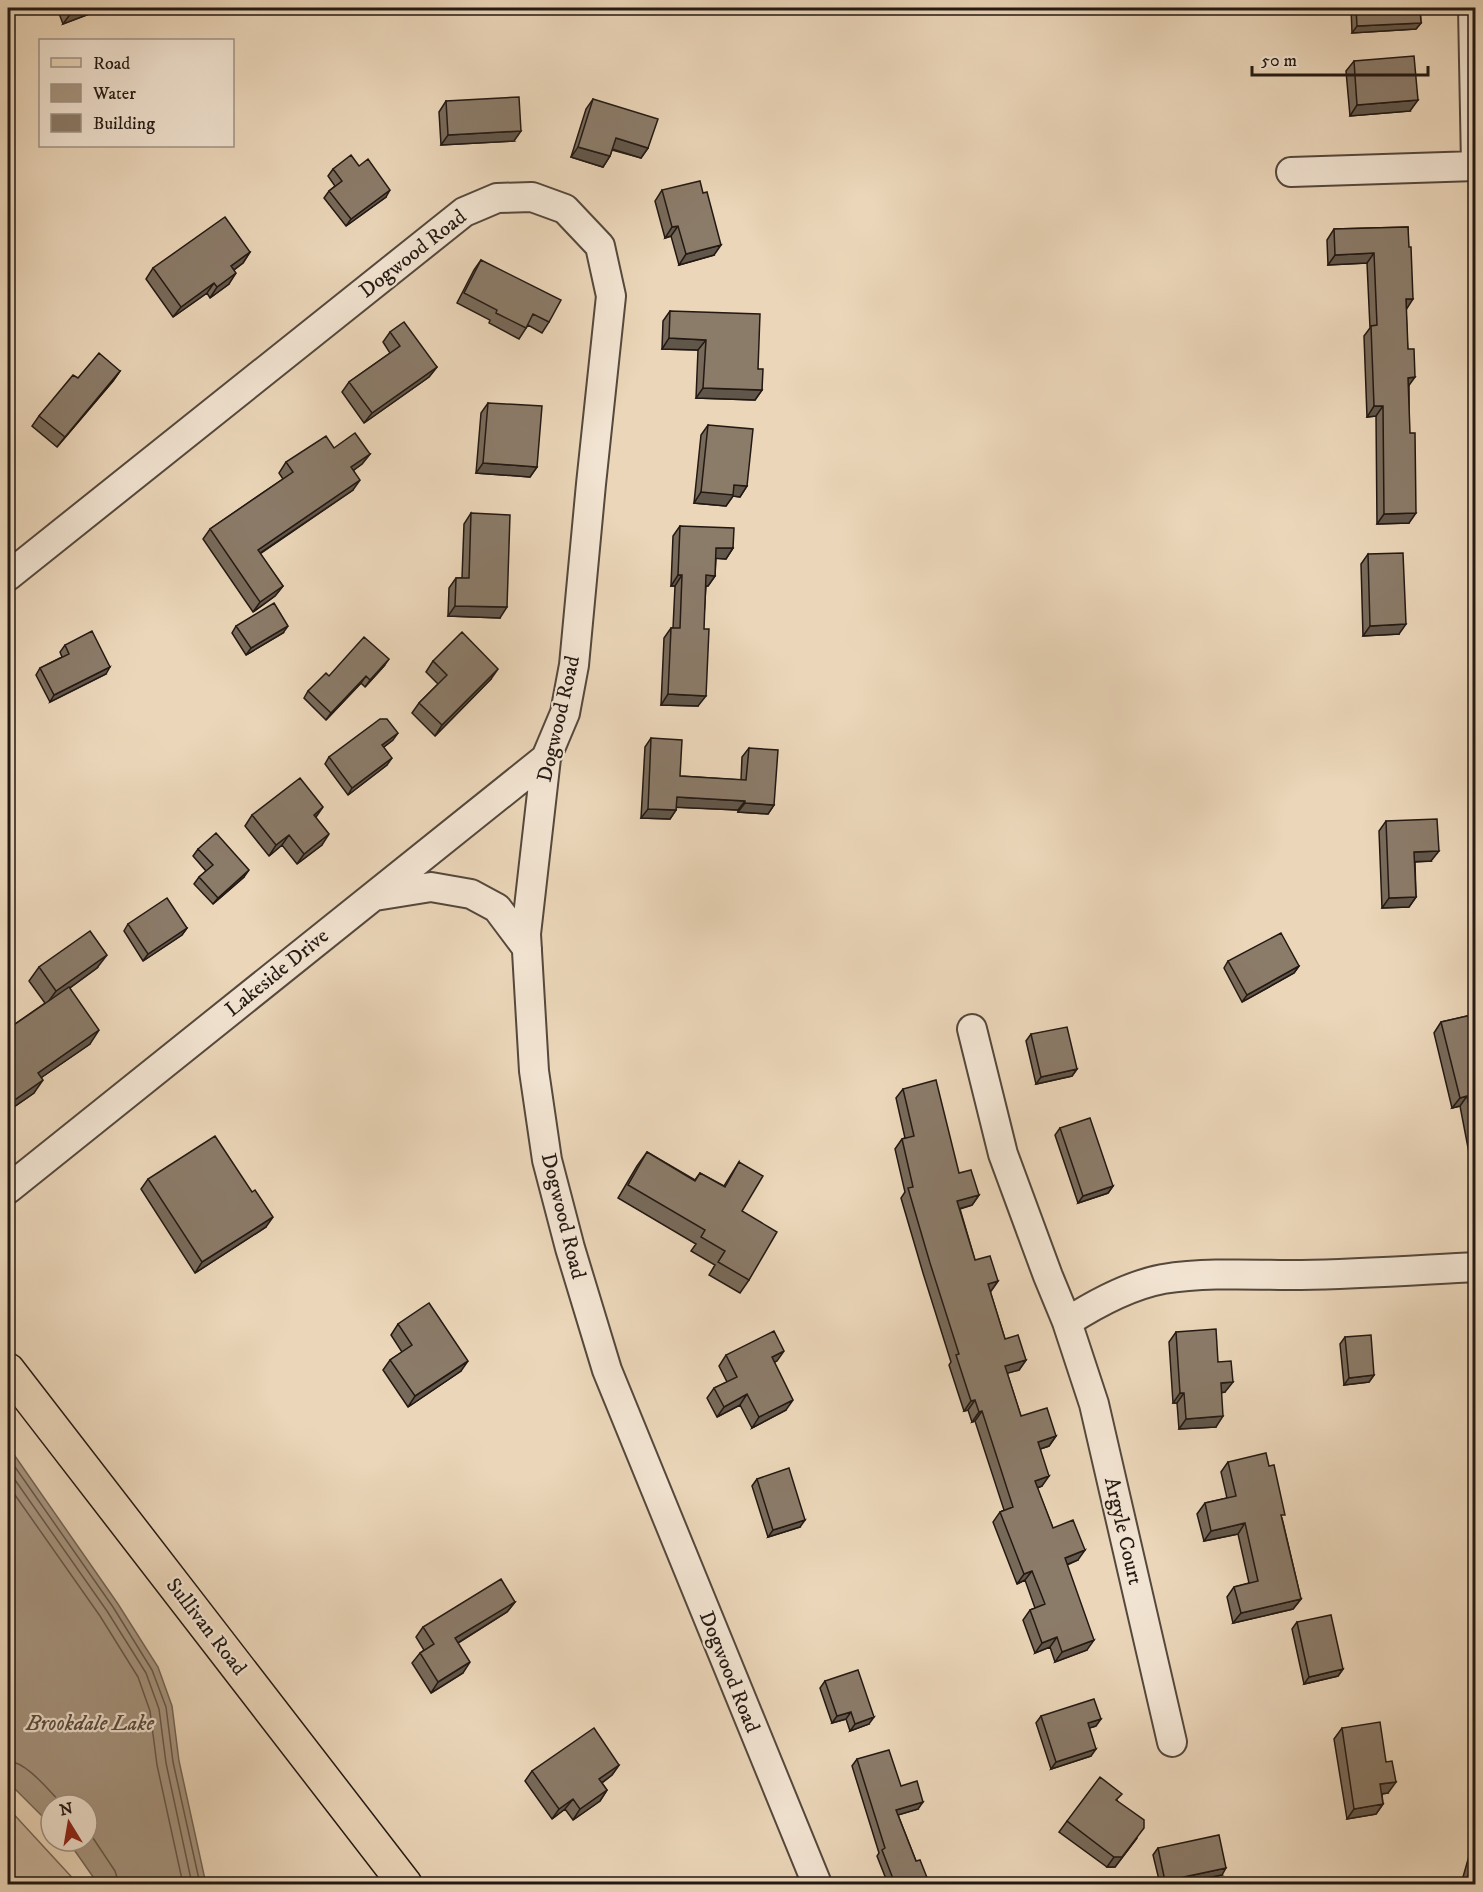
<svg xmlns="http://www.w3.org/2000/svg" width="1483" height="1892" font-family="'IM FELL DW Pica',serif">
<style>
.green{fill:#c9b69d;stroke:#766858;stroke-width:1.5}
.water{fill:#a79681;stroke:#726455;stroke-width:1.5}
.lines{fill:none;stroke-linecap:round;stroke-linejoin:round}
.shore{stroke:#65584a;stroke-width:1.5}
.street-casing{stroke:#55483c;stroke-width:32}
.primary-casing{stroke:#231913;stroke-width:36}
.street{stroke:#f2e4d2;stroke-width:28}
.primary{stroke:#ebd6b9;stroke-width:33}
.wall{fill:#786a5a;stroke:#231913;stroke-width:1.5}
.shaded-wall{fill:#61564a;stroke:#231913;stroke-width:1.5}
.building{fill:#8b7b69;stroke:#231913;stroke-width:1.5}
.labels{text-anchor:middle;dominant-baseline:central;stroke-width:4.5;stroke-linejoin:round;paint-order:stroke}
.street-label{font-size:21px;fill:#231913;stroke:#f2e4d2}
.water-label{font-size:22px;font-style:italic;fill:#584b3f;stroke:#f2e4d2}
</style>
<rect width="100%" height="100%" fill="#ebd6b9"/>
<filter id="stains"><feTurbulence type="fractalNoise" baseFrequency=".00333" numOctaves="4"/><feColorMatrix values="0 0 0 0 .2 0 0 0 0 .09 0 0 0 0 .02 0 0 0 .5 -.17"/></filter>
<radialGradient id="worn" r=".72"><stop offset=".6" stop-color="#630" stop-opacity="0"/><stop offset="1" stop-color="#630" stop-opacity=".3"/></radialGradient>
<path class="green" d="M 8,1807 L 8,1808 L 78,1884 L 8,1884 Z"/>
<path class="water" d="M 8,1446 L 118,1604 L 158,1667 L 172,1706 L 179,1761 L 206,1884 L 98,1884 L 68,1841 L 87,1841 L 87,1805 L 51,1805 L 51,1825 L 8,1782 Z"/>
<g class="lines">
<path class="shore" d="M 8,1457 L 113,1607 L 152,1670 L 166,1707 L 173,1762 L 200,1884
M 8,1470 L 107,1611 L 146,1673 L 159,1709 L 166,1763 L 192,1884
M 8,1485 L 100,1616 L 138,1677 L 150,1711 L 157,1765 L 183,1884
M 8,1761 C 27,1762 49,1791 63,1805
M 87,1829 L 115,1871 L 119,1884"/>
<defs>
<path id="street" d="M 1473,8 L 1476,165
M 1291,172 L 1476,166
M 8,576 L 464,212 L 497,198 L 532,197 L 565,209 L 600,246 L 611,296 L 591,484 L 574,665 L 565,713 L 546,758 L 526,934 L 534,1071 L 547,1160 L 570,1248 L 607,1370 L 817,1884
M 375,896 L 431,887 L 471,894 L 497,908 L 527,948
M 972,1029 L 1003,1154 L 1048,1276 L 1067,1322 L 1094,1404 L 1172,1742
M 8,1189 L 546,758
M 1067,1322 C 1095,1304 1131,1285 1163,1279 C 1208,1272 1256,1275 1301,1275 C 1359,1274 1417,1270 1476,1267"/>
<path id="primary" d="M 8,1370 L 405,1884"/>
</defs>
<use href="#street" class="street-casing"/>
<use href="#primary" class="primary-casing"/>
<use href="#street" class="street"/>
<use href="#primary" class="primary"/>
</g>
<path class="wall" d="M 57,8 L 105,8 L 63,24 Z
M 1351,8 L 1420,8 L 1421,23 L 1416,29 L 1352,33 Z
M 1354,61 L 1410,111 L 1350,116 L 1346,71 Z
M 593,99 L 648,148 L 641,158 L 612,150 L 610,156 L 603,167 L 571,157 L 586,109 Z
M 446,101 L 514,141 L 441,145 L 439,112 Z
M 359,166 L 386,197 L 346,226 L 324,198 L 329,191 L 335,186 L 328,176 L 333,169 Z
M 662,190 L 714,255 L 679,265 L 671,236 L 665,238 L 655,201 Z
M 1408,227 L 1406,309 L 1409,386 L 1409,523 L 1377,524 L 1376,416 L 1367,417 L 1364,336 L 1370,328 L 1367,263 L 1328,265 L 1327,240 L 1334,229 Z
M 250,252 L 243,263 L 234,270 L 229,284 L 210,298 L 207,293 L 173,317 L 146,279 L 153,268 Z
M 481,260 L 549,322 L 542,333 L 528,325 L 519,339 L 489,323 L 490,320 L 457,303 L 474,270 Z
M 670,311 L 758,369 L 762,390 L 755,400 L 696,398 L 698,350 L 662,349 L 663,321 Z
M 390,332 L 437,367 L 429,377 L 364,423 L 342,392 L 349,382 L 390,353 L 383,342 Z
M 120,371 L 113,381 L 57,447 L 32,426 L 39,416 L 78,378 Z
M 488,403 L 537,467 L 530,477 L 476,473 L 481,413 Z
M 708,425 L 747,486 L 740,497 L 733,496 L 726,506 L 694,503 L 701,435 Z
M 370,454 L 362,464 L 354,470 L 353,490 L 260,554 L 283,586 L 275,596 L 253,612 L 203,539 L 210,529 L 283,479 L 279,473 L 286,462 Z
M 471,513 L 500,618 L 448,616 L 449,588 L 456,578 L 462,578 L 464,524 Z
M 680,526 L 733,548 L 726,559 L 716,558 L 715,576 L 708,586 L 706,586 L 698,706 L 661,705 L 664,638 L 671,628 L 673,628 L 675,586 L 671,586 L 673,536 Z
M 1368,554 L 1399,634 L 1363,636 L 1361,564 Z
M 236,626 L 283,633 L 246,655 L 232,633 Z
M 65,645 L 106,674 L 50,702 L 36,675 L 40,668 L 62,657 L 60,652 Z
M 433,661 L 491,679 L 435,736 L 412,713 L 419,703 L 438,684 L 426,672 Z
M 384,666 L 365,687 L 361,683 L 326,720 L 304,698 L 308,691 L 329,676 Z
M 651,738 L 680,776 L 741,780 L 742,757 L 749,748 L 774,805 L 768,814 L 738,812 L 738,810 L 676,807 L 676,810 L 670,819 L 641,818 L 645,747 Z
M 393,740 L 384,747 L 387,765 L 348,795 L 325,764 L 329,757 Z
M 252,815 L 316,817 L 322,845 L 297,864 L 282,845 L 269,856 L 245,826 Z
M 1386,821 L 1431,861 L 1415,862 L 1416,897 L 1409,907 L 1382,908 L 1379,831 Z
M 198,849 L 244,877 L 213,904 L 194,884 L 199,877 L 206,871 L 193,856 Z
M 128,924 L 187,928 L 182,935 L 143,961 L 124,931 Z
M 1228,961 L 1299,966 L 1294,973 L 1242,1002 L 1224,968 Z
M 39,967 L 97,968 L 70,988 L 90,1044 L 42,1077 L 34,1093 L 8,1111 L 8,1029 L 45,1003 L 29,981 Z
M 1476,1014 L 1476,1184 L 1475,1184 L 1460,1106 L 1452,1108 L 1434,1033 L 1441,1022 Z
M 1031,1034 L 1077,1069 L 1072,1076 L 1036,1084 L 1026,1041 Z
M 903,1089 L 959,1173 L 979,1195 L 972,1205 L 960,1209 L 975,1260 L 998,1281 L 991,1291 L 990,1291 L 1005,1339 L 1026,1360 L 1019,1370 L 1007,1373 L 1021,1416 L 1056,1436 L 1049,1446 L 1040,1449 L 1042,1486 L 1037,1488 L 1053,1528 L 1078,1560 L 1067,1565 L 1087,1650 L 1055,1662 L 1050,1647 L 1035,1653 L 1023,1620 L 1030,1610 L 1035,1608 L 1025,1580 L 1017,1584 L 993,1522 L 1000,1512 L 1004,1510 L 975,1421 L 972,1422 L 968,1410 L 964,1411 L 949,1365 L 951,1362 L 923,1273 L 901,1198 L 905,1192 L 895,1149 L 902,1139 L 905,1138 L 896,1098 Z
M 1060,1128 L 1113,1186 L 1108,1193 L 1078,1203 L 1055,1135 Z
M 647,1152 L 695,1180 L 700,1173 L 724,1186 L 739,1162 L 742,1211 L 749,1280 L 740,1293 L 709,1275 L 715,1265 L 691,1251 L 696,1244 L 618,1198 L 637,1166 Z
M 148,1179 L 252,1192 L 266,1227 L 195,1273 L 141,1189 Z
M 398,1324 L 461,1371 L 408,1407 L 383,1370 L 390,1360 L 402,1352 L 391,1335 Z
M 1176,1332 L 1218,1362 L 1225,1392 L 1221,1393 L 1216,1427 L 1179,1429 L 1177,1403 L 1173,1403 L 1169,1342 Z
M 1345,1337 L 1374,1375 L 1369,1382 L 1344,1385 L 1340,1344 Z
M 726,1355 L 777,1361 L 774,1362 L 786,1410 L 752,1428 L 740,1405 L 717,1417 L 707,1398 L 714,1388 L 727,1382 L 719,1366 Z
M 1228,1462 L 1282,1518 L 1301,1599 L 1293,1609 L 1233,1623 L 1227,1597 L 1234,1587 L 1249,1583 L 1238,1534 L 1204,1541 L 1197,1514 L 1205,1503 L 1227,1498 L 1221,1472 Z
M 757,1479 L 800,1527 L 768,1537 L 752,1486 Z
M 515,1602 L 507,1612 L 458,1643 L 463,1673 L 431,1693 L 412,1663 L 420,1653 L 424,1650 L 416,1637 L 423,1627 Z
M 1297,1622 L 1343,1669 L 1338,1676 L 1304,1684 L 1292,1629 Z
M 825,1681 L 869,1724 L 850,1731 L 846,1719 L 832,1723 L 820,1688 Z
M 1041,1716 L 1096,1726 L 1089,1728 L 1091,1756 L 1051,1769 L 1036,1723 Z
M 1342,1728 L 1388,1793 L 1382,1794 L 1383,1804 L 1376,1814 L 1347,1819 L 1334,1739 Z
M 857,1759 L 918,1809 L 898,1815 L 925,1884 L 888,1884 L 877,1856 L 879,1853 L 852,1766 Z
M 619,1765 L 612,1775 L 602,1783 L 607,1790 L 600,1801 L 573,1820 L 565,1809 L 552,1819 L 525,1781 L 532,1771 Z
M 1117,1800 L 1137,1838 L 1115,1867 L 1107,1867 L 1059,1832 L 1067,1821 Z
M 1476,1834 L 1476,1884 L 1461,1884 L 1475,1835 Z
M 1158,1848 L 1222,1875 L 1176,1884 L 1160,1884 L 1153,1855 Z"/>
<path class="shaded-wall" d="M 86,8 L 105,8 L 63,24 L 71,13 Z
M 1421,23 L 1416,29 L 1352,33 L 1357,26 Z
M 1418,100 L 1410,111 L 1350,116 L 1357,105 Z
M 521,131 L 514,141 L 441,145 L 448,135 Z
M 616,138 L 648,148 L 641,158 L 609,148 Z
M 578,147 L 610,156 L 603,167 L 571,157 Z
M 390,190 L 386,197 L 346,226 L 351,219 Z
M 678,226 L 671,236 L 665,238 L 672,227 Z
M 721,245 L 714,255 L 679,265 L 686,254 Z
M 250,252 L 243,263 L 224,277 L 231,266 Z
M 1374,253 L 1367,263 L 1328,265 L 1335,255 Z
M 236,273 L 229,284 L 210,298 L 217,287 Z
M 214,283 L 207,293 L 173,317 L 181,307 Z
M 1406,299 L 1413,299 L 1406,310 Z
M 669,338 L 706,340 L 698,350 L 662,349 Z
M 437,367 L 429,377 L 364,423 L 372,413 Z
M 120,371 L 113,381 L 57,447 L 65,437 Z
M 1415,377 L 1407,388 L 1408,378 Z
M 703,388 L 762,390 L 755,400 L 696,398 Z
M 1374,406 L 1383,406 L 1376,416 L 1367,417 Z
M 370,454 L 362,464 L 344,477 L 351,467 Z
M 483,463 L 537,467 L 530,477 L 476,473 Z
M 360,480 L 353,490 L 250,560 L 258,550 Z
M 734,485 L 747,486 L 740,497 L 733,496 L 726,506 L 694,503 L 701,492 Z
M 1416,513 L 1409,523 L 1377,524 L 1384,514 Z
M 716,548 L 733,548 L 726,559 L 709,558 Z
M 678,575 L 682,575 L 675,586 L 671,586 Z
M 706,575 L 715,576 L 708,586 L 699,586 Z
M 283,586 L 275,596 L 253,612 L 260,602 Z
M 455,606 L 507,607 L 500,618 L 448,616 Z
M 1406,624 L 1399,634 L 1363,636 L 1370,626 Z
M 288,626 L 283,633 L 246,655 L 251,648 Z
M 389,659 L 384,666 L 365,687 L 370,680 Z
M 110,667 L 106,674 L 50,702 L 54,695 Z
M 498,669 L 491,679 L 435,736 L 442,725 Z
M 366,676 L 361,683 L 326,720 L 331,713 Z
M 668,694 L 706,696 L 698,706 L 661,705 Z
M 398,733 L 393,740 L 377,752 L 382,745 Z
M 392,758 L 387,765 L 348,795 L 352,788 Z
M 677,797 L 745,801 L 738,810 L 670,807 Z
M 745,803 L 774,805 L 768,814 L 738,812 Z
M 323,807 L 316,817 L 314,815 Z
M 648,809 L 676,810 L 670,819 L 641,818 Z
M 329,834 L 322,845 L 297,864 L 304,854 Z
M 289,835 L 282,845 L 269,856 L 276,845 Z
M 1439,851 L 1431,861 L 1407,862 L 1414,852 Z
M 249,870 L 244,877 L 213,904 L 218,898 Z
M 1416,897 L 1409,907 L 1382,908 L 1389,898 Z
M 187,928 L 182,935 L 143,961 L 148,954 Z
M 107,955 L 97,968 L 46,1005 L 56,991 Z
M 1299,966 L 1294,973 L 1242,1002 L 1247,995 Z
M 99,1030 L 90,1044 L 29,1086 L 38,1073 Z
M 1077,1069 L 1072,1076 L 1036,1084 L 1041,1077 Z
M 43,1080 L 34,1093 L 8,1111 L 8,1108 L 13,1101 Z
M 1467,1096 L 1460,1106 L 1452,1108 L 1460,1098 Z
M 1113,1186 L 1108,1193 L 1078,1203 L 1083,1196 Z
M 979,1195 L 972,1205 L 951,1211 L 957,1201 Z
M 273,1217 L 266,1227 L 195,1273 L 202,1262 Z
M 998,1281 L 991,1291 L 981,1294 L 988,1284 Z
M 784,1351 L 777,1361 L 764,1367 L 772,1357 Z
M 1026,1360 L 1019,1370 L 998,1376 L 1005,1366 Z
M 468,1361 L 461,1371 L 408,1407 L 415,1396 Z
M 1374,1375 L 1369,1382 L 1344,1385 L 1349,1378 Z
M 1233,1382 L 1225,1392 L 1214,1393 L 1221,1383 Z
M 1180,1393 L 1184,1393 L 1177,1403 L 1173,1403 Z
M 747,1394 L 740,1405 L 717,1417 L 724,1407 Z
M 793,1400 L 786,1410 L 752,1428 L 759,1417 Z
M 975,1400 L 968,1410 L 964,1411 L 971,1401 Z
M 982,1411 L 975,1421 L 972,1422 L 979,1412 Z
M 1223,1416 L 1216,1427 L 1179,1429 L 1186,1419 Z
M 1056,1436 L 1049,1446 L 1031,1452 L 1038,1442 Z
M 1049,1476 L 1042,1486 L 1028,1491 L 1035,1481 Z
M 805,1520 L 800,1527 L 768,1537 L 773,1530 Z
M 1245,1523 L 1238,1534 L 1204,1541 L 1211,1531 Z
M 1085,1550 L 1078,1560 L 1058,1568 L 1065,1558 Z
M 1032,1571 L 1025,1580 L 1017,1584 L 1024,1574 Z
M 1301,1599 L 1293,1609 L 1233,1623 L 1241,1613 Z
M 515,1602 L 507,1612 L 448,1649 L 455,1638 Z
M 1057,1637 L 1050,1647 L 1035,1653 L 1042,1643 Z
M 1094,1640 L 1087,1650 L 1055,1662 L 1062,1652 Z
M 470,1662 L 463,1673 L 431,1693 L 438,1682 Z
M 1343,1669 L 1338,1676 L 1304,1684 L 1309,1677 Z
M 851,1712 L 846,1719 L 832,1723 L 837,1716 Z
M 874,1717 L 869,1724 L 850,1731 L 855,1724 Z
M 1101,1719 L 1096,1726 L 1083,1730 L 1088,1723 Z
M 1096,1749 L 1091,1756 L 1051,1769 L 1056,1762 Z
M 619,1765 L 612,1775 L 592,1790 L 599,1779 Z
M 1396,1782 L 1388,1793 L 1373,1795 L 1380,1784 Z
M 607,1790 L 600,1801 L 573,1820 L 580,1809 Z
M 573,1799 L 565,1809 L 552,1819 L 559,1809 Z
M 923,1802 L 918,1809 L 891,1817 L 896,1810 Z
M 1383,1804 L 1376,1814 L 1347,1819 L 1354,1809 Z
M 1137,1838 L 1115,1867 L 1107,1867 L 1114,1857 Z
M 1226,1868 L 1222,1875 L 1176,1884 L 1163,1884 L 1165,1881 Z
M 1468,1876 L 1476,1878 L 1476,1884 L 1462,1884 Z"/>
<path class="building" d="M 68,8 L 86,8 L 71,13 Z
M 1356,8 L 1420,8 L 1421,23 L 1357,26 Z
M 1414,56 L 1418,100 L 1357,105 L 1354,61 Z
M 519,97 L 521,131 L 448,135 L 446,101 Z
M 593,99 L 658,119 L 648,148 L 616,138 L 610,156 L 578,147 Z
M 351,155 L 359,166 L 368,159 L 390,190 L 351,219 L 329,191 L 342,181 L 333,169 Z
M 700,181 L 703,193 L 707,192 L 721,245 L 686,254 L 678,226 L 672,227 L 662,190 Z
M 225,217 L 250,252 L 231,266 L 236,273 L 217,287 L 214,283 L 181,307 L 153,268 Z
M 1408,227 L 1409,247 L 1411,247 L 1413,299 L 1406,299 L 1408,349 L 1414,349 L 1415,377 L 1408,378 L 1410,433 L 1415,433 L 1416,513 L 1384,514 L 1383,406 L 1374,406 L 1371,326 L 1377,325 L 1374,253 L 1335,255 L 1334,229 Z
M 481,260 L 561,300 L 549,322 L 533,314 L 526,328 L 496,313 L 497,310 L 464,293 Z
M 670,311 L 760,314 L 758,369 L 763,369 L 762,390 L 703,388 L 706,340 L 669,338 Z
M 404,322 L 437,367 L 372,413 L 349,382 L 400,346 L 390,332 Z
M 99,353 L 120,371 L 65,437 L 39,416 L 73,375 L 78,378 Z
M 488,403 L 542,406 L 537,467 L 483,463 Z
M 708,425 L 753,429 L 747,486 L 734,485 L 733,495 L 701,492 Z
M 355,433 L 370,454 L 351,467 L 360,480 L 258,550 L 283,586 L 260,602 L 210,529 L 293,472 L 286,462 L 326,436 L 334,448 Z
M 471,513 L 510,515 L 507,607 L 455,606 L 456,578 L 469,578 Z
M 680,526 L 734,528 L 733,548 L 716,548 L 715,576 L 706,575 L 704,629 L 709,629 L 706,696 L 668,694 L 671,628 L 680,628 L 682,575 L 678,575 Z
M 1403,553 L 1406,624 L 1370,626 L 1368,554 Z
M 274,603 L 288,626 L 251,648 L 236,626 Z
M 92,631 L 110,667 L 54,695 L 40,668 L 69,654 L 65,645 Z
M 462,632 L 498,669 L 442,725 L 419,703 L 447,675 L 433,661 Z
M 364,637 L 389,659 L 370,680 L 366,676 L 331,713 L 308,691 L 326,673 L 329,676 Z
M 380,719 L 387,719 L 398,733 L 382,745 L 392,758 L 352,788 L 329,757 Z
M 651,738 L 682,740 L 680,776 L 746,780 L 749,748 L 778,750 L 774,805 L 745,803 L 745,801 L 677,797 L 676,810 L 648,809 Z
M 300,778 L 323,807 L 314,815 L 329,834 L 304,854 L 289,835 L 276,845 L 252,815 Z
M 1437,819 L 1439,851 L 1414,852 L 1416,897 L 1389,898 L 1386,821 Z
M 216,833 L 249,870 L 218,898 L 199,877 L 213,865 L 198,849 Z
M 167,898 L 187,928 L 148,954 L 128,924 Z
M 90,931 L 107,955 L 56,991 L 39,967 Z
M 1281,933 L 1299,966 L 1247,995 L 1228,961 Z
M 69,987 L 99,1030 L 38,1073 L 43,1080 L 13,1101 L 8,1094 L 8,1029 Z
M 1476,1014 L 1476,1141 L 1467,1096 L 1460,1098 L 1441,1022 Z
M 1067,1027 L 1077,1069 L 1041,1077 L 1031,1034 Z
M 936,1080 L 959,1173 L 971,1170 L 979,1195 L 957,1201 L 975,1260 L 990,1256 L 998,1281 L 988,1284 L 1005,1339 L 1018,1335 L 1026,1360 L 1005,1366 L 1021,1416 L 1047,1408 L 1056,1436 L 1038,1442 L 1049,1476 L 1035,1481 L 1053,1528 L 1073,1520 L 1085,1550 L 1065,1558 L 1094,1640 L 1062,1652 L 1057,1637 L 1042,1643 L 1030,1610 L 1045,1604 L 1032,1571 L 1024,1574 L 1000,1512 L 1013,1507 L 982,1411 L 979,1412 L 975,1400 L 971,1401 L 956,1355 L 959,1354 L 930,1263 L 908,1188 L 913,1187 L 902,1139 L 914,1136 L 903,1089 Z
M 1090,1118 L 1113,1186 L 1083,1196 L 1060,1128 Z
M 215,1136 L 252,1192 L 255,1190 L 273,1217 L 202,1262 L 148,1179 Z
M 647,1152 L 695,1181 L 700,1173 L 725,1187 L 739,1162 L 763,1176 L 742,1211 L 777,1232 L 749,1280 L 718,1262 L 725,1251 L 701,1237 L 705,1230 L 628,1185 Z
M 429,1303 L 468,1361 L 415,1396 L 390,1360 L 412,1345 L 398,1324 Z
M 1216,1329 L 1218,1362 L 1231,1361 L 1233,1382 L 1221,1383 L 1223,1416 L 1186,1419 L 1184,1393 L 1180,1393 L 1176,1332 Z
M 774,1331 L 784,1351 L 772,1357 L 793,1400 L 759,1417 L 747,1394 L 724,1407 L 714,1388 L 737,1377 L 726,1355 Z
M 1371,1335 L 1374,1375 L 1349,1378 L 1345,1337 Z
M 1266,1453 L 1269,1466 L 1274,1465 L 1285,1515 L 1281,1515 L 1301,1599 L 1241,1613 L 1234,1587 L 1258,1581 L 1245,1523 L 1211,1531 L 1205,1503 L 1236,1496 L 1228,1462 Z
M 789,1468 L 805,1520 L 773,1530 L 757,1479 Z
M 501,1579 L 515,1602 L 455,1638 L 470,1662 L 438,1682 L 420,1653 L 434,1644 L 423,1627 Z
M 1331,1615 L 1343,1669 L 1309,1677 L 1297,1622 Z
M 858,1670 L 874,1717 L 855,1724 L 851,1712 L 837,1716 L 825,1681 Z
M 1094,1699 L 1101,1719 L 1088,1723 L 1096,1749 L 1056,1762 L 1041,1716 Z
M 1380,1722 L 1386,1762 L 1392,1761 L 1396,1782 L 1380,1784 L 1383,1804 L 1354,1809 L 1342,1728 Z
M 594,1728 L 619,1765 L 599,1779 L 607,1790 L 580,1809 L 573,1799 L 559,1809 L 532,1771 Z
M 889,1750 L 901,1786 L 917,1781 L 923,1802 L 896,1810 L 916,1861 L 920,1860 L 928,1880 L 917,1884 L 895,1884 L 882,1850 L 885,1848 L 857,1759 Z
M 1100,1777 L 1122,1794 L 1116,1800 L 1144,1820 L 1144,1828 L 1122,1857 L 1114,1857 L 1067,1821 Z
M 1219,1835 L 1226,1868 L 1165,1881 L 1158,1848 Z
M 1476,1849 L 1476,1878 L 1468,1876 Z"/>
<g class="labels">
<g class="street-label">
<text transform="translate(413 254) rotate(-38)">Dogwood Road</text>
<text transform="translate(559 719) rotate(-77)">Dogwood Road</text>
<text transform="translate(277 973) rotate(-39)">Lakeside Drive</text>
<text transform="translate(563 1216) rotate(76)">Dogwood Road</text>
<text transform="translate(1123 1531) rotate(77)">Argyle Court</text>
<text transform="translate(206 1627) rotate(52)">Sullivan Road</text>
<text transform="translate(729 1672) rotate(68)">Dogwood Road</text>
</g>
<g class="water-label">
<text x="90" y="1723">Brookdale Lake</text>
</g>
</g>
<rect width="1483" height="1892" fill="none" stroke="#ebd6b9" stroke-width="30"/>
<rect x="9" y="9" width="1465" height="1874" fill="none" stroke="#231913" stroke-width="3"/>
<rect x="15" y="15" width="1453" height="1862" fill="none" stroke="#231913" stroke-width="1.5"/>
<rect x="39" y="39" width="195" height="108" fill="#f2e4d2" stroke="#9f9386" stroke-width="1.5"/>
<rect x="51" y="58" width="30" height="9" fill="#ebd6b9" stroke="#9f9386" stroke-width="1.5"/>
<text x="93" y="69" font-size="18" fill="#231913">Road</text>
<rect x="51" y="84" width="30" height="18" fill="#a79681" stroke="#9f9386" stroke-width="1.5"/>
<text x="93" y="99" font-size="18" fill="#231913">Water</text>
<rect x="51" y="114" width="30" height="18" fill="#8b7b69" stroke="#9f9386" stroke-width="1.5"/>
<text x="93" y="129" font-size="18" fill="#231913">Building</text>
<g transform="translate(69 1823) rotate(349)"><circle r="28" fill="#f2e4d2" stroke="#9f9386" stroke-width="1.5"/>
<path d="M0-4.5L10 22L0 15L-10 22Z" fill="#8f2418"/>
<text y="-9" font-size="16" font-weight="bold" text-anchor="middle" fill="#231913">N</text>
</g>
<path d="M1252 66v9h176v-9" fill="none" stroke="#231913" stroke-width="3"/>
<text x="1261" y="66" font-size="18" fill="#231913" stroke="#f2e4d2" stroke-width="4.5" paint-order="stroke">50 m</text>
<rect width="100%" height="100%" filter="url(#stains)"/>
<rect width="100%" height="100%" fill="url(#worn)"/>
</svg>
